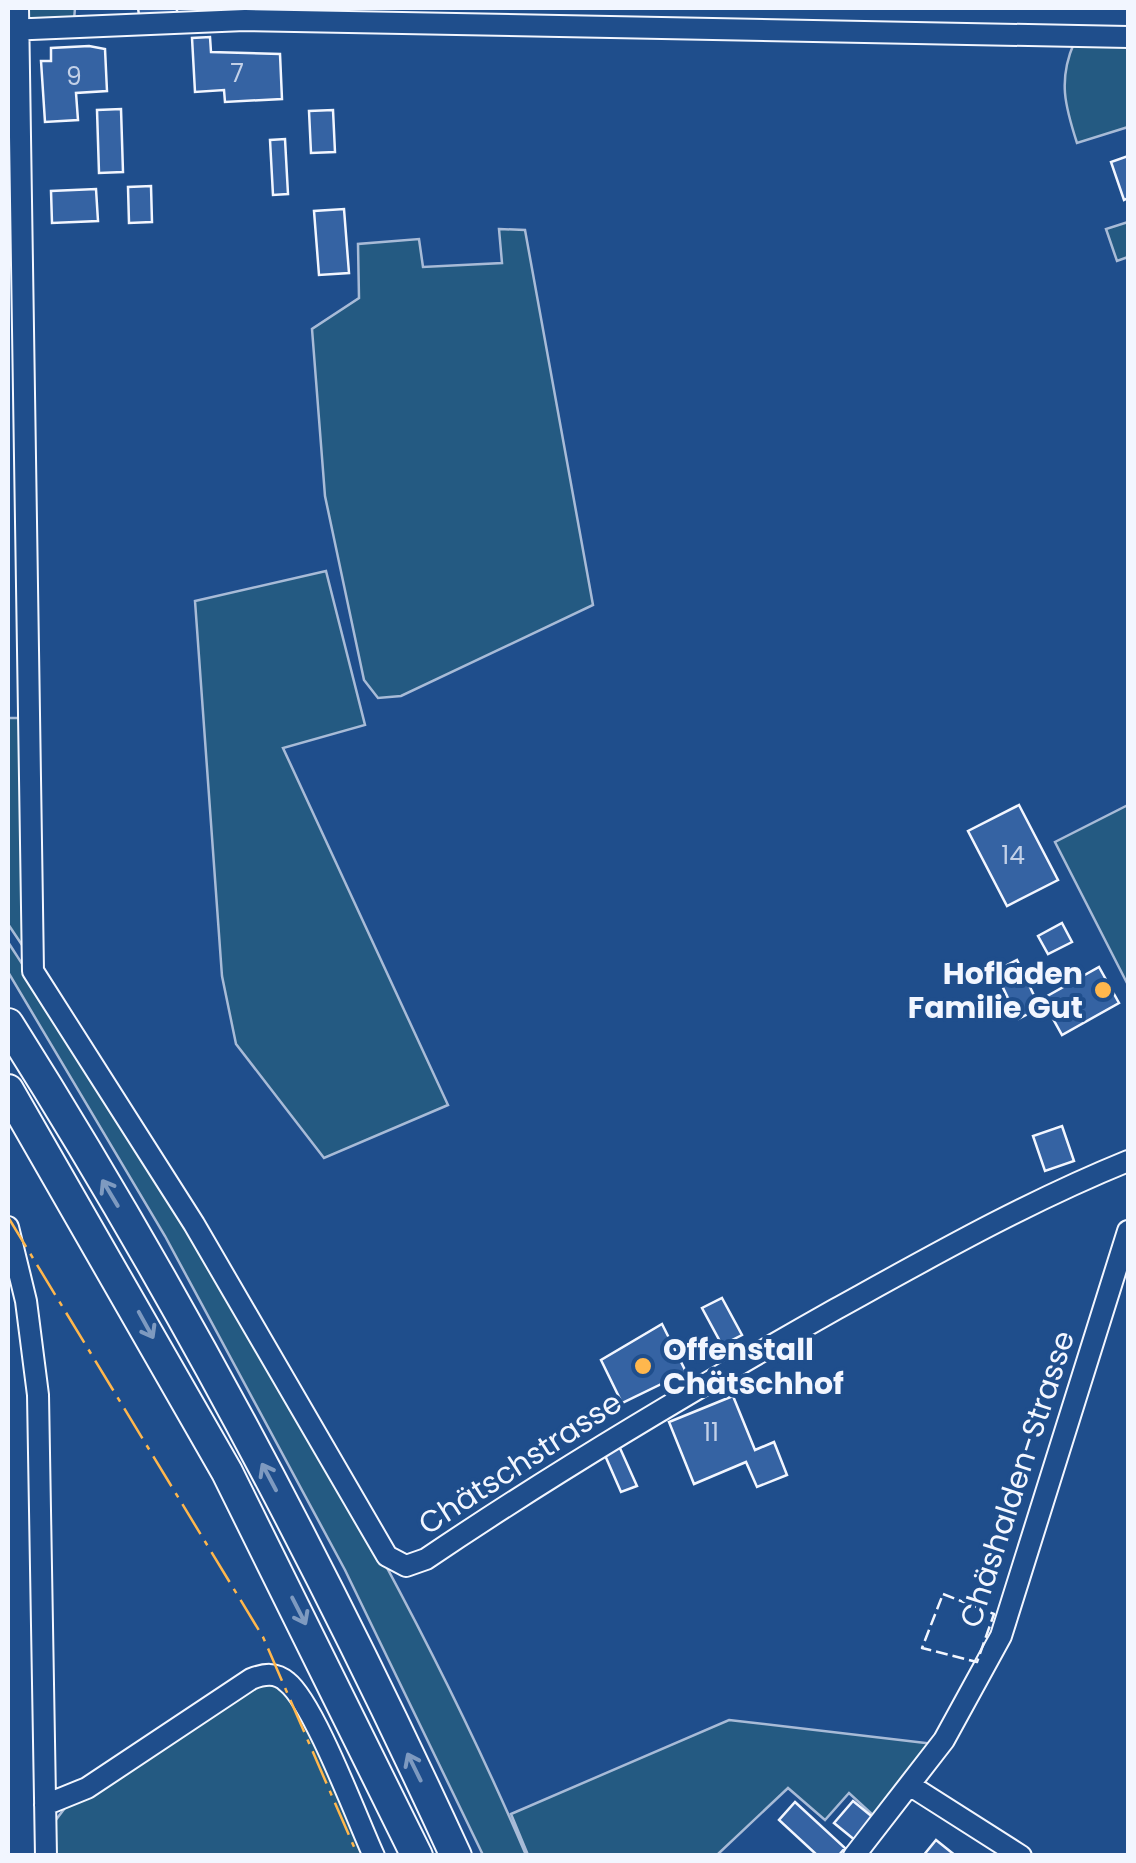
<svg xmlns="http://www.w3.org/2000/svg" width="1136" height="1863" font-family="Poppins,sans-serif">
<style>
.green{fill:#245a82;stroke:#a8bbd7;stroke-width:2.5}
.building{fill:#3563a3;stroke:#f2f6ff;stroke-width:2.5}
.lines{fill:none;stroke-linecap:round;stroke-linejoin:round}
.minor-casing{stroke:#f2f6ff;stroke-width:24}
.highway-casing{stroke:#f2f6ff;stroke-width:34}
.minor{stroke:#1f4e8c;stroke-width:20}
.highway{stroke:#1f4e8c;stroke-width:30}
.fence{stroke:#f2f6ff;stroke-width:2.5;stroke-dasharray:12 5;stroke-linecap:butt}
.power{stroke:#ffb74d;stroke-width:2.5;stroke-dasharray:35 8 5 8;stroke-linecap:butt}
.oneway{stroke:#7e9ac0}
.poi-dot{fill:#ffb74d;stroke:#1f4e8c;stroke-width:4}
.labels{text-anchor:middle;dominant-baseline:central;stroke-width:8;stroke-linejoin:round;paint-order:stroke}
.number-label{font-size:25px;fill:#c3d1e8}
.poi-label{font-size:30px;font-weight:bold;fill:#f2f6ff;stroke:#1f4e8c;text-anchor:end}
.street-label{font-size:30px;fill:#f2f6ff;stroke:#1f4e8c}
</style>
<rect width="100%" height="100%" fill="#1f4e8c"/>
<path class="green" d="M 28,8 L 75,8 L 74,20 L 28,21 Z
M 1074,43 L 1128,43 L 1128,127 L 1077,143 C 1065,106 1058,80 1074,43 Z
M 1128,222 L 1128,257 L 1117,261 L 1106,229 Z
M 499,229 L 525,230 L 593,605 L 401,696 L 378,698 L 364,680 L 325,496 L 312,329 L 359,298 L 358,244 L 419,239 L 423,267 L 502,263 Z
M 326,571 L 365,725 L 283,748 L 448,1105 L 324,1158 L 236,1044 L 222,976 L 195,601 Z
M 8,718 L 25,718 L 24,948 L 8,924 Z
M 1128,805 L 1128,985 L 1055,842 Z
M 8,942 C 196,1235 389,1534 526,1855 L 483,1855 L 345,1570 L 165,1236 L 8,972 Z
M 273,1681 L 293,1692 L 367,1855 L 53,1855 L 52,1825 L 68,1804 L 254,1682 Z
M 729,1720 L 934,1744 L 875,1817 L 849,1793 L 825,1820 L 788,1788 L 717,1855 L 528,1855 L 511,1814 Z"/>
<path class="building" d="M 138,8 L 177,8 L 177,13 L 139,15 Z
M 210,37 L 211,52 L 280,54 L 282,99 L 225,102 L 224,90 L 195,92 L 192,38 Z
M 89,46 L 105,49 L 107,91 L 76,93 L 78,120 L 45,122 L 41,61 L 51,61 L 51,48 Z
M 121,109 L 123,172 L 99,173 L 97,110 Z
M 333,110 L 335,152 L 311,153 L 309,111 Z
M 285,139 L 288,194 L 273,195 L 270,140 Z
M 1128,156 L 1128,198 L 1124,200 L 1111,162 Z
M 151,186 L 152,222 L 129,223 L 128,187 Z
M 96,189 L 98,221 L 52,223 L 51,191 Z
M 344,209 L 349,273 L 319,275 L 314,211 Z
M 1019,805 L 1058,880 L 1007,906 L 968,831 Z
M 1062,923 L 1072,942 L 1048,954 L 1038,936 Z
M 1017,960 L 1040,1008 L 1018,1019 L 995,971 Z
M 1099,967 L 1119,1003 L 1062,1035 L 1042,999 Z
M 1062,1126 L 1074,1161 L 1045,1171 L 1033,1136 Z
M 722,1298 L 742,1335 L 722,1345 L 702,1308 Z
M 662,1324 L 686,1372 L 622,1403 L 601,1360 Z
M 733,1396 L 755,1450 L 774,1442 L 787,1475 L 757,1487 L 746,1462 L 694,1484 L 669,1422 Z
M 619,1446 L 637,1486 L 621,1492 L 604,1453 Z
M 853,1801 L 875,1819 L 856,1841 L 834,1823 Z
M 795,1802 L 845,1848 L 838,1856 L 818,1856 L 779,1820 Z
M 936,1840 L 956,1856 L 923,1856 Z"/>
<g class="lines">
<defs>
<path id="minor" d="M 18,8 L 33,971 L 194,1224 L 387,1556 L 406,1566 L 426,1559 C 559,1469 696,1388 836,1309 C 932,1256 1027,1202 1128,1161
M 8,30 L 245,20 L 1128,37
M 8,1227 L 26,1301 L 38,1395 L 46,1856
M 911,1786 L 1021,1856
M 45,1805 L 87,1788 L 251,1679 C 264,1674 276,1672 287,1682 C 314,1703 357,1819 374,1856
M 854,1856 L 944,1740 L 1001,1636 L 1128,1231"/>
<path id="highway" d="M 8,1024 C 176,1290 324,1569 456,1856
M 8,1090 L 227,1472 L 417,1856"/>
</defs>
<use href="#minor" class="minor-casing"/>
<use href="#highway" class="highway-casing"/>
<use href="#minor" class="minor"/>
<use href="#highway" class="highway"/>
<path class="fence" d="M 943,1594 L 994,1614 L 977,1662 L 922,1648 Z"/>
<path class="power" d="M 8,1217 L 263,1637 L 358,1856"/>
</g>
<defs><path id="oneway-shaft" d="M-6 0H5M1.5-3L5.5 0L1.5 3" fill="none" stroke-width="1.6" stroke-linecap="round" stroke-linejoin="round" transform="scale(2.5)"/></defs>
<g class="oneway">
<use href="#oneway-shaft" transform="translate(110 1193) rotate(-121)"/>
<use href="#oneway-shaft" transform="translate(146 1325) rotate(61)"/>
<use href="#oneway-shaft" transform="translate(269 1477) rotate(-118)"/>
<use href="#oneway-shaft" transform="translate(299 1611) rotate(63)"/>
<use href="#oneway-shaft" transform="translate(414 1767) rotate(-116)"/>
</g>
<g class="poi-dot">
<circle cx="1103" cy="990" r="10"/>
<circle cx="643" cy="1366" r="10"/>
</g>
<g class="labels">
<g class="number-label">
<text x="237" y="73">7</text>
<text x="74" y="76">9</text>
<text x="1013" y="855">14</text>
<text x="711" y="1432">11</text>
</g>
<g class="poi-label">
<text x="1083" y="973">Hofladen<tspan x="1083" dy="34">Familie Gut</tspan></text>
<text x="663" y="1349" text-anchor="start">Offenstall<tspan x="663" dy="34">Chätschhof</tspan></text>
</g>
<g class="street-label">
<text transform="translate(520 1463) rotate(-33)">Chätschstrasse</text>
<text transform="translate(1017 1479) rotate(-72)">Chäshalden-Strasse</text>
</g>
</g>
<rect width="1136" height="1863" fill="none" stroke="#f2f6ff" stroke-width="20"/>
</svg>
